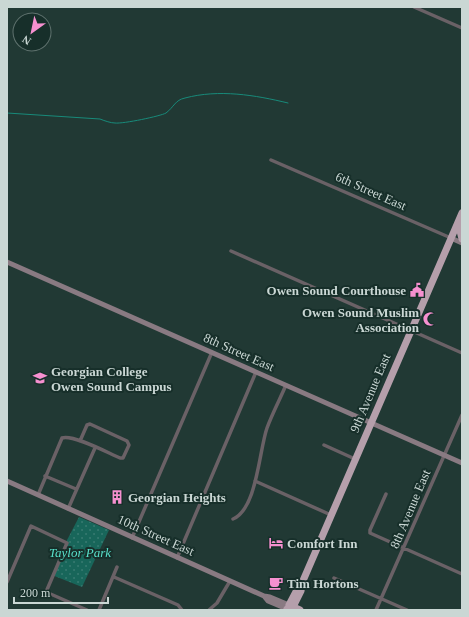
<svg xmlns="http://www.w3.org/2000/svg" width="469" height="617" font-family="'Times New Roman',serif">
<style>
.grass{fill:url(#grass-dots)}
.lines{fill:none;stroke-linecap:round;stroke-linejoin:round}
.stream{stroke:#188a7a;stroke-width:1}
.street{stroke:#6a6166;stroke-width:3.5}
.secondary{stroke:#897a82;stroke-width:5}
.highway{stroke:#b59fab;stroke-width:7}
.labels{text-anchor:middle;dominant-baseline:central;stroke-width:4;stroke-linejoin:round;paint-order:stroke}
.street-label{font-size:13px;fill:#cad7d4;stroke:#172f2a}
.poi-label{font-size:13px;font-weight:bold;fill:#cad7d4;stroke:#172f2a;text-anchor:start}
.park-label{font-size:13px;font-style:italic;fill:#58dfc9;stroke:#172f2a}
</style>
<defs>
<pattern id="grass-dots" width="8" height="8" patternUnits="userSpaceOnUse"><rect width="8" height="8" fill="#18665a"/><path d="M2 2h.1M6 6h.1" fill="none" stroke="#387b71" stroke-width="1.8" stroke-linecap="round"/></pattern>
</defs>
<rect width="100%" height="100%" fill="#213934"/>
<path class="grass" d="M 79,517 L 109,530 L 82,587 L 52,575 L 65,544 Z"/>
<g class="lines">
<path class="stream" d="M 7,113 L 100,119 C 105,121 111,123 115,123 C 123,124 161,116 166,113 C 174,107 175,100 185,98 C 219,89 255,95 288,103"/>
<path class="street" d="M 414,7 L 462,28
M 271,160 L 451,238
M 231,251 L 462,353
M 324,445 L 355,459
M 45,476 L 76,489
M 255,481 L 331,515
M 386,494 L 370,530 L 370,533 L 462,574
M 38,495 L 62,438 C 73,434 108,453 120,458 L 123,458 L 129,445 L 127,441 L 90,424 L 87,425 L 80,441
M 68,509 L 95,448
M 233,519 C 257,509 259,451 267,428 C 272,414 280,399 286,385
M 132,538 L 212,352
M 177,558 L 256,372
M 114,577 L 178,605 L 182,610
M 334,578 L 407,610
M 7,582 L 31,526 L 67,543 L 46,592 L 87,610
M 99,610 L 117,567
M 209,610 L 217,603 L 230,581
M 376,610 L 462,415"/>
<path class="secondary" d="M 451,238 L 462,243
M 7,262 L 462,463
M 7,481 L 264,596 L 268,601 L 287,609
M 264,596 L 270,597 L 289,605"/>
<path class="highway" d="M 462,223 L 460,231 L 462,239
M 299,586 L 289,605 L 300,610
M 293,607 L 301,591 L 302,583 L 462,213
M 287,609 L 288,610"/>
</g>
<defs>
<symbol id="civic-bare" viewBox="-9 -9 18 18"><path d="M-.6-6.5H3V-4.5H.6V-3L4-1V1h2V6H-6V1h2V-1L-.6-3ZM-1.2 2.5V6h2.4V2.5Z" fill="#f690d0" stroke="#172f2a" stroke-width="2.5" paint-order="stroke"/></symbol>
<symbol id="mosque-bare" viewBox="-9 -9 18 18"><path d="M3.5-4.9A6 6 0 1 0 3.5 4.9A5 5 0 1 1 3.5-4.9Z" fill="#f690d0" stroke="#172f2a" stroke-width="2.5" paint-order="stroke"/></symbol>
<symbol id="university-bare" viewBox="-9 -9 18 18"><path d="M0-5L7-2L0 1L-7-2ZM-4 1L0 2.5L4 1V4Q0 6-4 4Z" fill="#f690d0" stroke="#172f2a" stroke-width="2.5" paint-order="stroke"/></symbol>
<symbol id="building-bare" viewBox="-9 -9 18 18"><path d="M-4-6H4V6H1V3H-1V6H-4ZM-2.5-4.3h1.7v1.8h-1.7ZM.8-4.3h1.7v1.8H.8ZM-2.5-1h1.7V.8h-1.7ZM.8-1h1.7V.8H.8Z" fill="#f690d0" stroke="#172f2a" stroke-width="2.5" paint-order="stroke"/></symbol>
<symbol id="hotel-bare" viewBox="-9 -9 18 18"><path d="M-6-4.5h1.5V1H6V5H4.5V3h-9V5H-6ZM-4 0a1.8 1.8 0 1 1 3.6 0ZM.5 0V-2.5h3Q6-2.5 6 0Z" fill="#f690d0" stroke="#172f2a" stroke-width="2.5" paint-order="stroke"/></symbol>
<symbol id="cafe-bare" viewBox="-9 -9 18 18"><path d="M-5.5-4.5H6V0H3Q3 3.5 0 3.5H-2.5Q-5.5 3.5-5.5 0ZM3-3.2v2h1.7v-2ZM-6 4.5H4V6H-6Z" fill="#f690d0" stroke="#172f2a" stroke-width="2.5" paint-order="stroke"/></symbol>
</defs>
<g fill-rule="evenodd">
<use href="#civic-bare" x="407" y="280" width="20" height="20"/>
<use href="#mosque-bare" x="420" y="309" width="20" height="20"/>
<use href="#university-bare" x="30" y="368" width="20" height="20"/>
<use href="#building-bare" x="107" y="487" width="20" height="20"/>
<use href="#hotel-bare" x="266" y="533" width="20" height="20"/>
<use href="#cafe-bare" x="266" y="573" width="20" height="20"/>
</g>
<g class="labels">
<g class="street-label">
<text transform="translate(371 191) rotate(24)">6th Street East</text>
<text transform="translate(239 352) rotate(24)">8th Street East</text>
<text transform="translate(370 393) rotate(-67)">9th Avenue East</text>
<text transform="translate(410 509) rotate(-67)">8th Avenue East</text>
<text transform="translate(156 535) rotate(24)">10th Street East</text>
</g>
<g class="poi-label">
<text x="406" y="290" text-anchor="end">Owen Sound Courthouse</text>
<text x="419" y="312" text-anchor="end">Owen Sound Muslim<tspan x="419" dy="15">Association</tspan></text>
<text x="51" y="371">Georgian College<tspan x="51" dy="15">Owen Sound Campus</tspan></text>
<text x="128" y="497">Georgian Heights</text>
<text x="287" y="543">Comfort Inn</text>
<text x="287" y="583">Tim Hortons</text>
</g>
<g class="park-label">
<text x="80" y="552">Taylor Park</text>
</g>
</g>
<rect width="469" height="617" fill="none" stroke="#cad7d4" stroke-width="16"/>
<g transform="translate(32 32) rotate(213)"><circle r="19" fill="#172f2a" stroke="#5f726e"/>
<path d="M0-3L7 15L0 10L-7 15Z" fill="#f690d0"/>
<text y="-6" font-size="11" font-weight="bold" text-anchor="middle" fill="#cad7d4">N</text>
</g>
<path d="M14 597v6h94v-6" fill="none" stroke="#cad7d4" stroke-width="2"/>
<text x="20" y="597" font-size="12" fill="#cad7d4" stroke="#172f2a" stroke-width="3" paint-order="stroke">200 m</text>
</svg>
